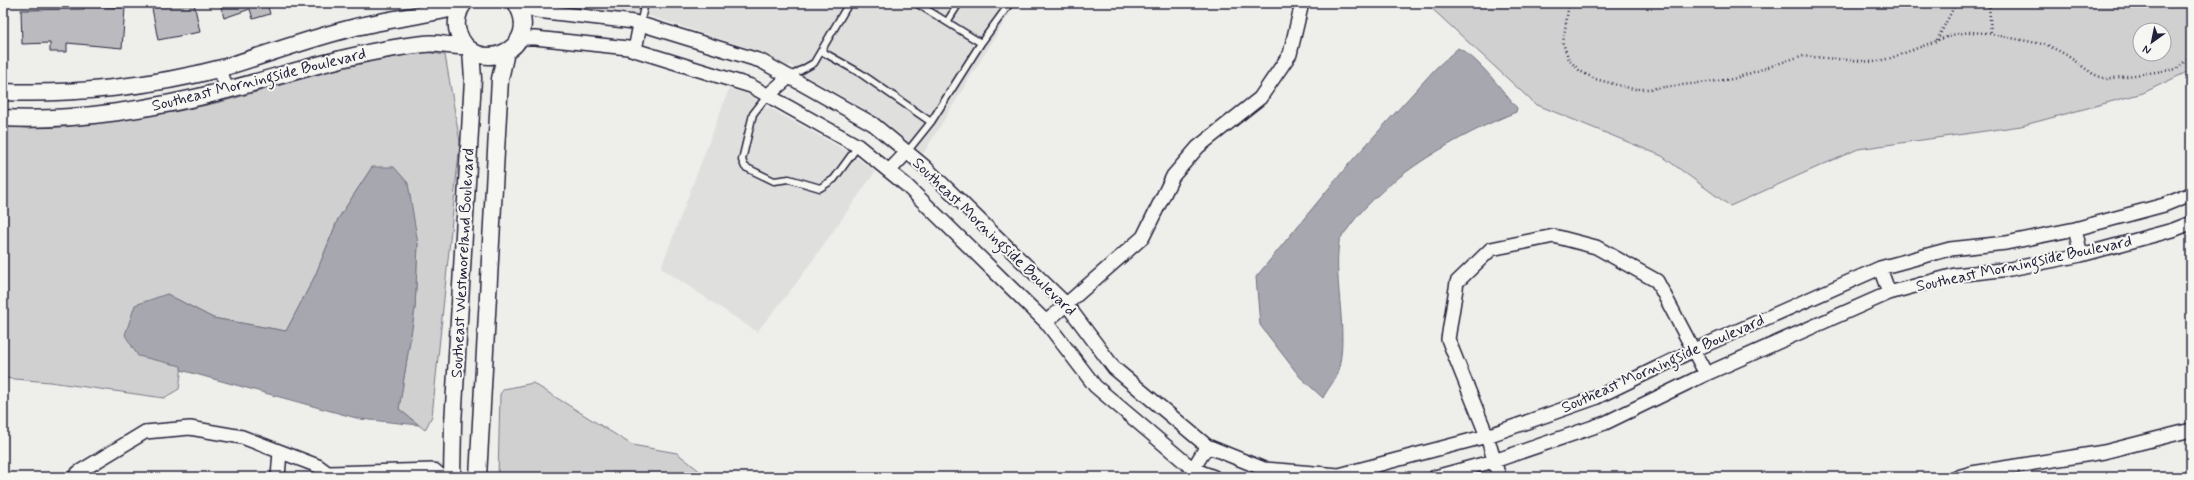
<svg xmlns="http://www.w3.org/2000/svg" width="2194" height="480" font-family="Mynerve,sans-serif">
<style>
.built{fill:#dfdfde}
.green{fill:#d0d0d1;stroke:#797986;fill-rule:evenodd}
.water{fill:#a7a7af;stroke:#727281}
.building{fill:#bbbbbf;stroke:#22223b}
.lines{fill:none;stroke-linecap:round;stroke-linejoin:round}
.service-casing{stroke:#22223b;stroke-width:9}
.minor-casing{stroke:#22223b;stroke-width:16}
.tertiary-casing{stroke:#22223b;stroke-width:19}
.path{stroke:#22223b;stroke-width:2.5;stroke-dasharray:1 3;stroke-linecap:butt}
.service{stroke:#f6f6f2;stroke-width:6}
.minor{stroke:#f6f6f2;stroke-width:13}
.tertiary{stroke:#f6f6f2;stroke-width:16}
.labels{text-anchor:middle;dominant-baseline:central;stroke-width:4;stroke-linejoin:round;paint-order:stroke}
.street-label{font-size:16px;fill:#22223b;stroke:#f6f6f2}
</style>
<rect width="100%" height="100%" fill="#eeeeeb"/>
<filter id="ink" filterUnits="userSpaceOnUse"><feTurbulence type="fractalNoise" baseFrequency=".025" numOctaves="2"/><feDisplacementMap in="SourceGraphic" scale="8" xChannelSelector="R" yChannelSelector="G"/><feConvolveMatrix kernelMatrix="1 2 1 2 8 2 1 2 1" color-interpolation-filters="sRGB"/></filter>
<g filter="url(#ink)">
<path class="built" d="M 544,3 L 1016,3 L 923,154 L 877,116 L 795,70 L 791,65 L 788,67 L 764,53 L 649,16 Z
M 729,89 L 747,94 L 762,103 L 766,109 L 768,107 L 852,154 L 875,172 L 798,281 L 757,332 L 661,268 Z"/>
<path class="green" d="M 1426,3 L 2191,3 L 2191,70 L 2143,93 L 2021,126 L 1858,149 L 1730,206 L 1662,156 L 1535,104 ZM 2140,30 L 2164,30 L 2164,54 L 2140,54 Z
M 425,52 L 445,55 L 460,142 L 432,416 L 425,430 L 399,409 L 415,309 L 418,244 L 372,167 L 338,219 L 315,276 L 286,331 L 213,318 L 167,294 L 182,366 L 179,389 L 164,398 L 50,382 L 3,378 L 3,126 L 27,128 L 98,122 L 174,112 L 221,102 L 354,64 Z
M 533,383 L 632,445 L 677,453 L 707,477 L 498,477 L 500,394 L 504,389 Z"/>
<path class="water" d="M 1458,48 C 1479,58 1502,91 1517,108 L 1516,112 C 1459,135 1386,176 1349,227 C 1346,232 1340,237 1339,242 C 1333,285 1349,330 1338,372 C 1337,378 1326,391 1323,398 L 1300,377 L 1260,325 L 1256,277 L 1348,165 L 1435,69 Z
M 372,167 L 394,167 L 408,183 L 418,244 L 415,309 L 399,409 L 419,425 L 360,419 L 181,370 L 181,366 L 138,356 L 125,335 L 135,305 L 167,294 L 213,318 L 286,331 L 315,276 L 338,219 Z"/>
<path class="building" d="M 151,3 L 194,3 L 200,32 L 158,40 Z
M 220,3 L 267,3 L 270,14 L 253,19 L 250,9 L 224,18 Z
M 85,5 L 125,8 L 122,48 L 67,43 L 67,52 L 50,52 L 50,43 L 22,44 L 21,10 L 84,9 Z"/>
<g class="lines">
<defs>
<path id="service" d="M 947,22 L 959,3
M 640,24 L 645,3
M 981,43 L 1010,3
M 821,51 L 860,73 L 931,122
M 789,77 L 814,63 L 849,3
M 767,96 L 753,114 L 742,160 L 745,167 L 774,181 L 789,179 L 820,188 L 834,179 L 858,146
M 907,152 L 931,122 L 981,43 L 916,3"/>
<path id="minor" d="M 517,4 L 537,11 L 634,22 L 761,61 L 873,124 L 924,166 L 1067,305 L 1114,368 L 1207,446 L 1264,469 L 1339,475 L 1487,436 L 1595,398 L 1694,350 L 1880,268 L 1950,249 L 2006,243 L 2075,229 L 2164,205 L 2191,194
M 520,38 L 535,38 L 628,48 L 751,86 L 858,146 L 906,185 L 1046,322 L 1095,386 L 1193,469 L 1214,477
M 635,50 L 640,24
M 220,68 L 227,91
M 767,96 L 789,77
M 889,171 L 907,152
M 2075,229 L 2081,255
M 1880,268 L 1889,293
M 1046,322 L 1143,237 L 1173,176 L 1198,147 L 1260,98 L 1290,54 L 1302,3
M 1193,469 L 1207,446
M 329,473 L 434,470 L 442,477
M 74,477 L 79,472 L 145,432 L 190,428 L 242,437 L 318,466 L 333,477
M 278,477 L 280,452
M 1435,477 L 1494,461 L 1605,423 L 1706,374 L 1889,293 L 1955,275 L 2010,269 L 2081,255 L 2173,230 L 2191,223
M 1499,477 L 1487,436 L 1448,339 L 1457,282 L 1491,249 L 1554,236 L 1596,247 L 1657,281 L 1706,374
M 1958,477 L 1972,473 L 2104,452 L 2191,430"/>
<path id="tertiary" d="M 464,3 C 458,10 455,23 458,32 C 473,79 545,50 516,3
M 3,92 C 73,95 155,86 222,68 C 265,55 308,39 352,28 C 389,19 426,15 462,6
M 3,118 C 74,122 159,108 227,90 C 292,73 356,51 424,44 C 437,42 452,47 466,46
M 452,477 L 453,424 L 473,79 L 471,50
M 478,477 L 500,79 L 506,52"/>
</defs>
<use href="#service" class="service-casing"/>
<use href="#minor" class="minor-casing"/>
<use href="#tertiary" class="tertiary-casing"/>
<path class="path" d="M 1569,3 L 1563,43 L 1569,60 L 1580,71 L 1595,79 L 1633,89 L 1648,89 L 1733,79 L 1801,56 L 1874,62 L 1891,58 L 1952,35 L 1969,32 L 1986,33 L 2047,45 L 2065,54 L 2093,74 L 2106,79 L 2177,69 L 2191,55
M 1989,3 L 1991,34
M 1937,40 L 1956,3"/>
<use href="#service" class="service"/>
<use href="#minor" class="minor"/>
<use href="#tertiary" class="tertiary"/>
</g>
</g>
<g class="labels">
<g class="street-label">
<text transform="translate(259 80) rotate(-14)">Southeast Morningside Boulevard</text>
<text transform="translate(994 237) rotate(44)">Southeast Morningside Boulevard</text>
<text transform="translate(463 263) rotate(-87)">Southeast Westmoreland Boulevard</text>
<text transform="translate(2024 264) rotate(-12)">Southeast Morningside Boulevard</text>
<text transform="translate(1663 364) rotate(-24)">Southeast Morningside Boulevard</text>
</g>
</g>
<rect width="2194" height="480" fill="none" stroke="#f6f6f2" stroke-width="16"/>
<rect x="8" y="8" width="2178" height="464" fill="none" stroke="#22223b" stroke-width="1.5" filter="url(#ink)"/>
<g transform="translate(2152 42) rotate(213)"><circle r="19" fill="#f6f6f2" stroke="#a1a1a9"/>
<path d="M0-3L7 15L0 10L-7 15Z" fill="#22223b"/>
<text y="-6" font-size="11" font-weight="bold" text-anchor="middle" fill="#22223b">N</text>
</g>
</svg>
